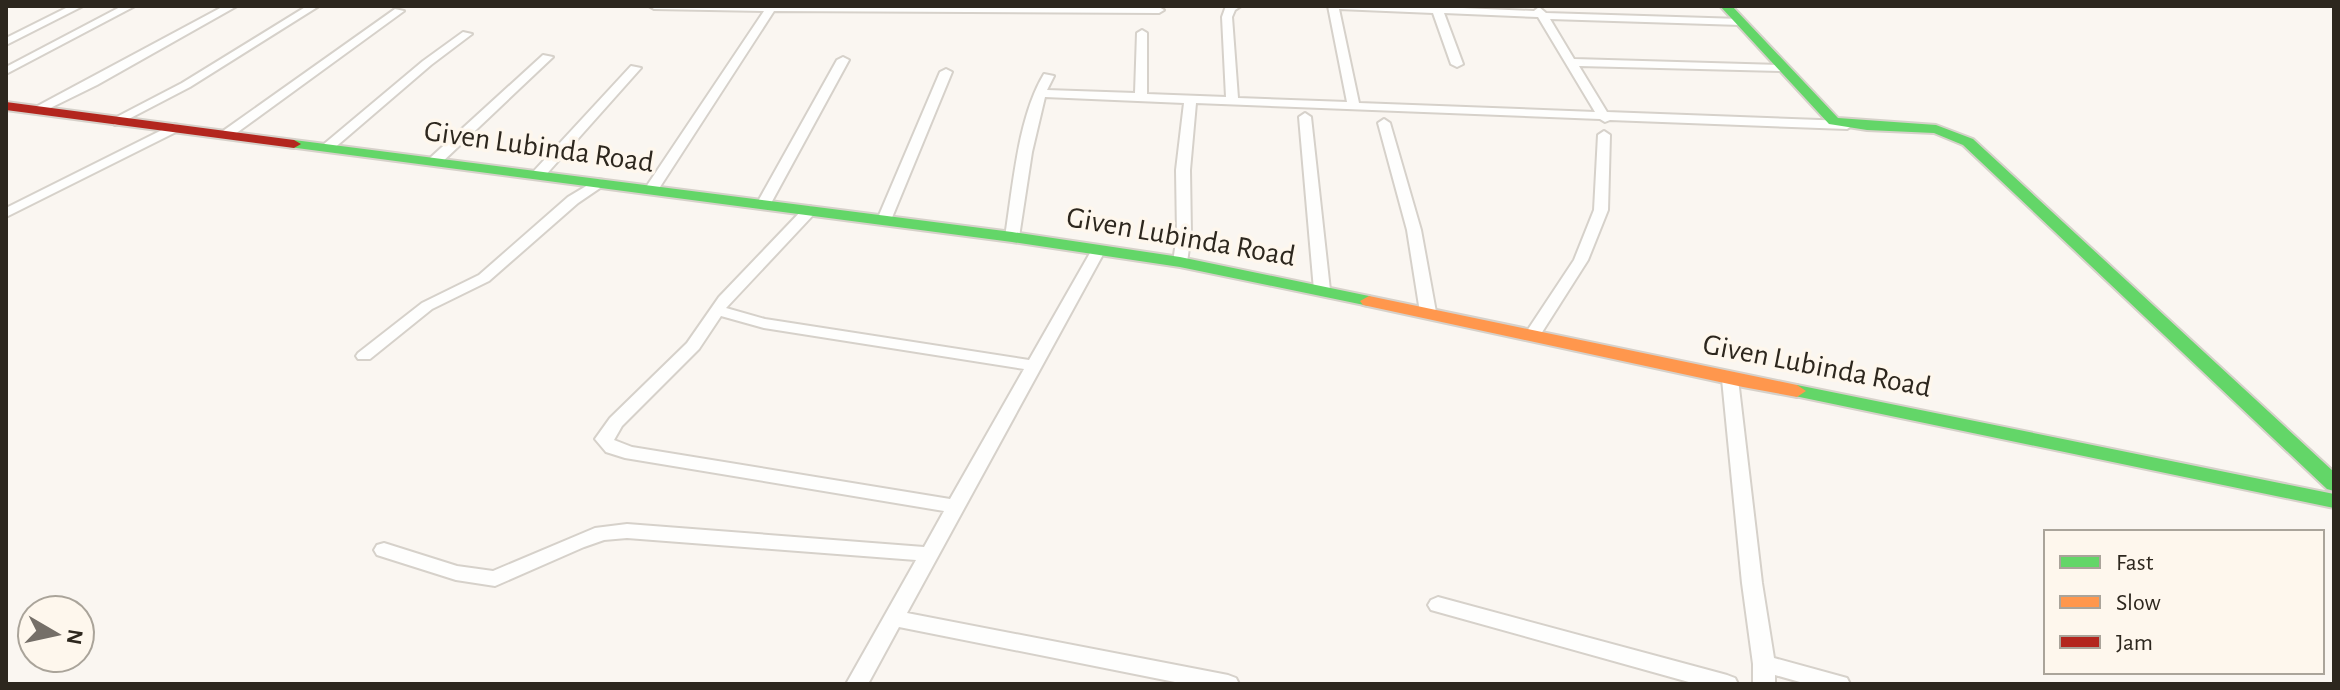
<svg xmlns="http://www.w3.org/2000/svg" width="2340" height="690" font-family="'Alegreya Sans',sans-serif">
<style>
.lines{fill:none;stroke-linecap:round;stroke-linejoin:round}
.street-casing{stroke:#d6d1ca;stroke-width:4}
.fast-casing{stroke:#d6d1ca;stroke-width:4}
.slow-casing{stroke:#d6d1ca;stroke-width:4}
.jam-casing{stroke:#d6d1ca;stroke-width:4}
.street{fill:#fefefd;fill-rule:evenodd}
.fast{fill:#63d668;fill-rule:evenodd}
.slow{fill:#ff974d;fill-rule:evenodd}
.jam{fill:#b3261e;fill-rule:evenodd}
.labels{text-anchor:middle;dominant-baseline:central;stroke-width:7;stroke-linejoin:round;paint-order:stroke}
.street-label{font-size:30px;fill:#2d271e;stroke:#fef7ed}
</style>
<rect width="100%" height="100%" fill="#faf6f1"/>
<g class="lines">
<defs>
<path id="street" d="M 70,6 L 83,6 L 6,45 L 6,38 Z
M 122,6 L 135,6 L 6,74 L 6,67 Z
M 224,6 L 237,6 L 97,85 L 40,113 L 32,113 L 30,110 Z
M 307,6 L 319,6 L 190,87 L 119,124 L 115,125 L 109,121 L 182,83 Z
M 649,6 L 1159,7 L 1164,10 L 1159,13 L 774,11 L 658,190 L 651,194 L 644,190 L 764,11 L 654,9 Z
M 1226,6 L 1241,6 L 1235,10 L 1232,17 L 1238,98 L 1347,102 L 1328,6 L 1417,6 L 1534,11 L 1539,7 L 1546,13 L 1741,19 L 1746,22 L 1741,25 L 1550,19 L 1574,59 L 1783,65 L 1789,68 L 1783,71 L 1579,66 L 1607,112 L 1847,121 L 1853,125 L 1847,129 L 1610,120 L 1605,122 L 1600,119 L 1196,103 L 1190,170 L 1191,235 L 1187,262 L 1180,266 L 1173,262 L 1177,235 L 1176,170 L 1184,103 L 1045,97 L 1032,152 L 1019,237 L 1017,240 L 1007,240 L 1005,237 C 1013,186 1018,117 1044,74 L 1054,76 L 1047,90 L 1135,93 L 1137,33 L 1142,30 L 1147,33 L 1147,94 L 1226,97 L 1222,17 ZM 1339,9 L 1433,13 L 1451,64 L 1457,67 L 1463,64 L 1444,13 L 1538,17 L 1595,112 L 1359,103 Z
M 395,9 L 404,11 L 231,137 L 223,137 L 223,131 Z
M 463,32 L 472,34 L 431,65 L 332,150 L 324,150 L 324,144 L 423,61 Z
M 543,55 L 553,57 L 440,164 L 430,164 L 430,158 Z
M 843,57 L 849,60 L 770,205 L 763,209 L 758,208 L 756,205 L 837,60 Z
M 631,66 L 641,68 L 543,178 L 533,178 L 533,172 Z
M 946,69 L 952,72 L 891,220 L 889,223 L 879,223 L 877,220 L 940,72 Z
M 1305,113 L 1311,117 L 1330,290 L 1322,295 L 1314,290 L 1299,117 Z
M 1384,119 L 1390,123 L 1421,230 L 1436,312 L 1428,317 L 1420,312 L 1407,230 L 1378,123 Z
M 174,124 L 178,125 L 178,131 L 6,217 L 6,208 Z
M 1604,131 L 1610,135 L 1608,210 L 1588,260 L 1539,337 L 1527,337 L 1525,334 L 1574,260 L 1594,210 L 1598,135 Z
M 598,179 L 603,180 L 603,186 L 578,203 L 489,281 L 432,309 L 370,359 L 358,359 L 356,356 L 358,353 L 422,303 L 479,275 L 568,197 Z
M 810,206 L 817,210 L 815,213 L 726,308 L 765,319 L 1029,360 L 1094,246 L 1099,245 L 1106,249 L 907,613 L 1228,675 L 1236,678 L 1239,684 L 1185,684 L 899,627 L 868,684 L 846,684 L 916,560 L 627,538 L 604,540 L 584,547 L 495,586 L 456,580 L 377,555 L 374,550 L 377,545 L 384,543 L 457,566 L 493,571 L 595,528 L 627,524 L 924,547 L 944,511 L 625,458 L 606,452 L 595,439 L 610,418 L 687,343 L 719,297 L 805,207 ZM 721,316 L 764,328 L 1024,369 L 950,499 L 632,447 L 614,440 L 622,426 L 699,349 Z
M 1730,374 L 1738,379 L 1762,583 L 1774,658 L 1847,678 L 1850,684 L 1807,684 L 1775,675 L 1775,684 L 1753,684 L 1753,664 L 1742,583 L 1722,379 Z
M 1438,597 L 1727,675 L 1735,678 L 1738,684 L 1696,684 L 1431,610 L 1428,605 L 1431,600 Z"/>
<path id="fast" d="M 1720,6 L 1732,6 L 1838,118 L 1936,125 L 1973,139 L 2334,472 L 2334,491 L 2327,489 L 1963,145 L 1934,133 L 1867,130 L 1829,124 Z
M 294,140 L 1012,232 L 1180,257 L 1369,296 L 1378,301 L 1369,306 L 1180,267 L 1012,242 L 289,147 L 289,141 Z
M 1797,385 L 2334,494 L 2334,508 L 1790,395 L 1788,391 L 1790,387 Z"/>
<path id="slow" d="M 1369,296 L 1797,385 L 1806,391 L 1797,397 L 1743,387 L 1363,305 L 1360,301 Z"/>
<path id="jam" d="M 6,102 L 294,140 L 301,144 L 294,148 L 6,110 Z"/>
</defs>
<use href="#street" class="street-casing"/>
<use href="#fast" class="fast-casing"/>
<use href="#slow" class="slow-casing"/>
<use href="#jam" class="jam-casing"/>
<use href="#street" class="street"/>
<use href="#fast" class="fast"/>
<use href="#slow" class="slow"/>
<use href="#jam" class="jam"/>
</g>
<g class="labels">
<g class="street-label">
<text transform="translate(539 147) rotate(8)">Given Lubinda Road</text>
<text transform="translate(1181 237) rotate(10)">Given Lubinda Road</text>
<text transform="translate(1817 366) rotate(11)">Given Lubinda Road</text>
</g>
</g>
<rect width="2340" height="690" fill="none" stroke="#2d271e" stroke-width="16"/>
<rect x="2044" y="530" width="280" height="144" fill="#fef7ed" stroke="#aaa49a" stroke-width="2"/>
<rect x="2060" y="556" width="40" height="12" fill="#63d668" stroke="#aaa49a" stroke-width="2"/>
<text x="2116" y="570" font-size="24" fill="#2d271e">Fast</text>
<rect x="2060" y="596" width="40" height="12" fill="#ff974d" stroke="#aaa49a" stroke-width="2"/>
<text x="2116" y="610" font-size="24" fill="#2d271e">Slow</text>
<rect x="2060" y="636" width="40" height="12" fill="#b3261e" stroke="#aaa49a" stroke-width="2"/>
<text x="2116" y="650" font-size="24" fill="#2d271e">Jam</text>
<g transform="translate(56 634) rotate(99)"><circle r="38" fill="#fef7ed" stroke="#aaa49a" stroke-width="2"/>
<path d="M0-6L14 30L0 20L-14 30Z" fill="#756f68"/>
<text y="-12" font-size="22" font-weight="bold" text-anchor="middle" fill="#2d271e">N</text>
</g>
</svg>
